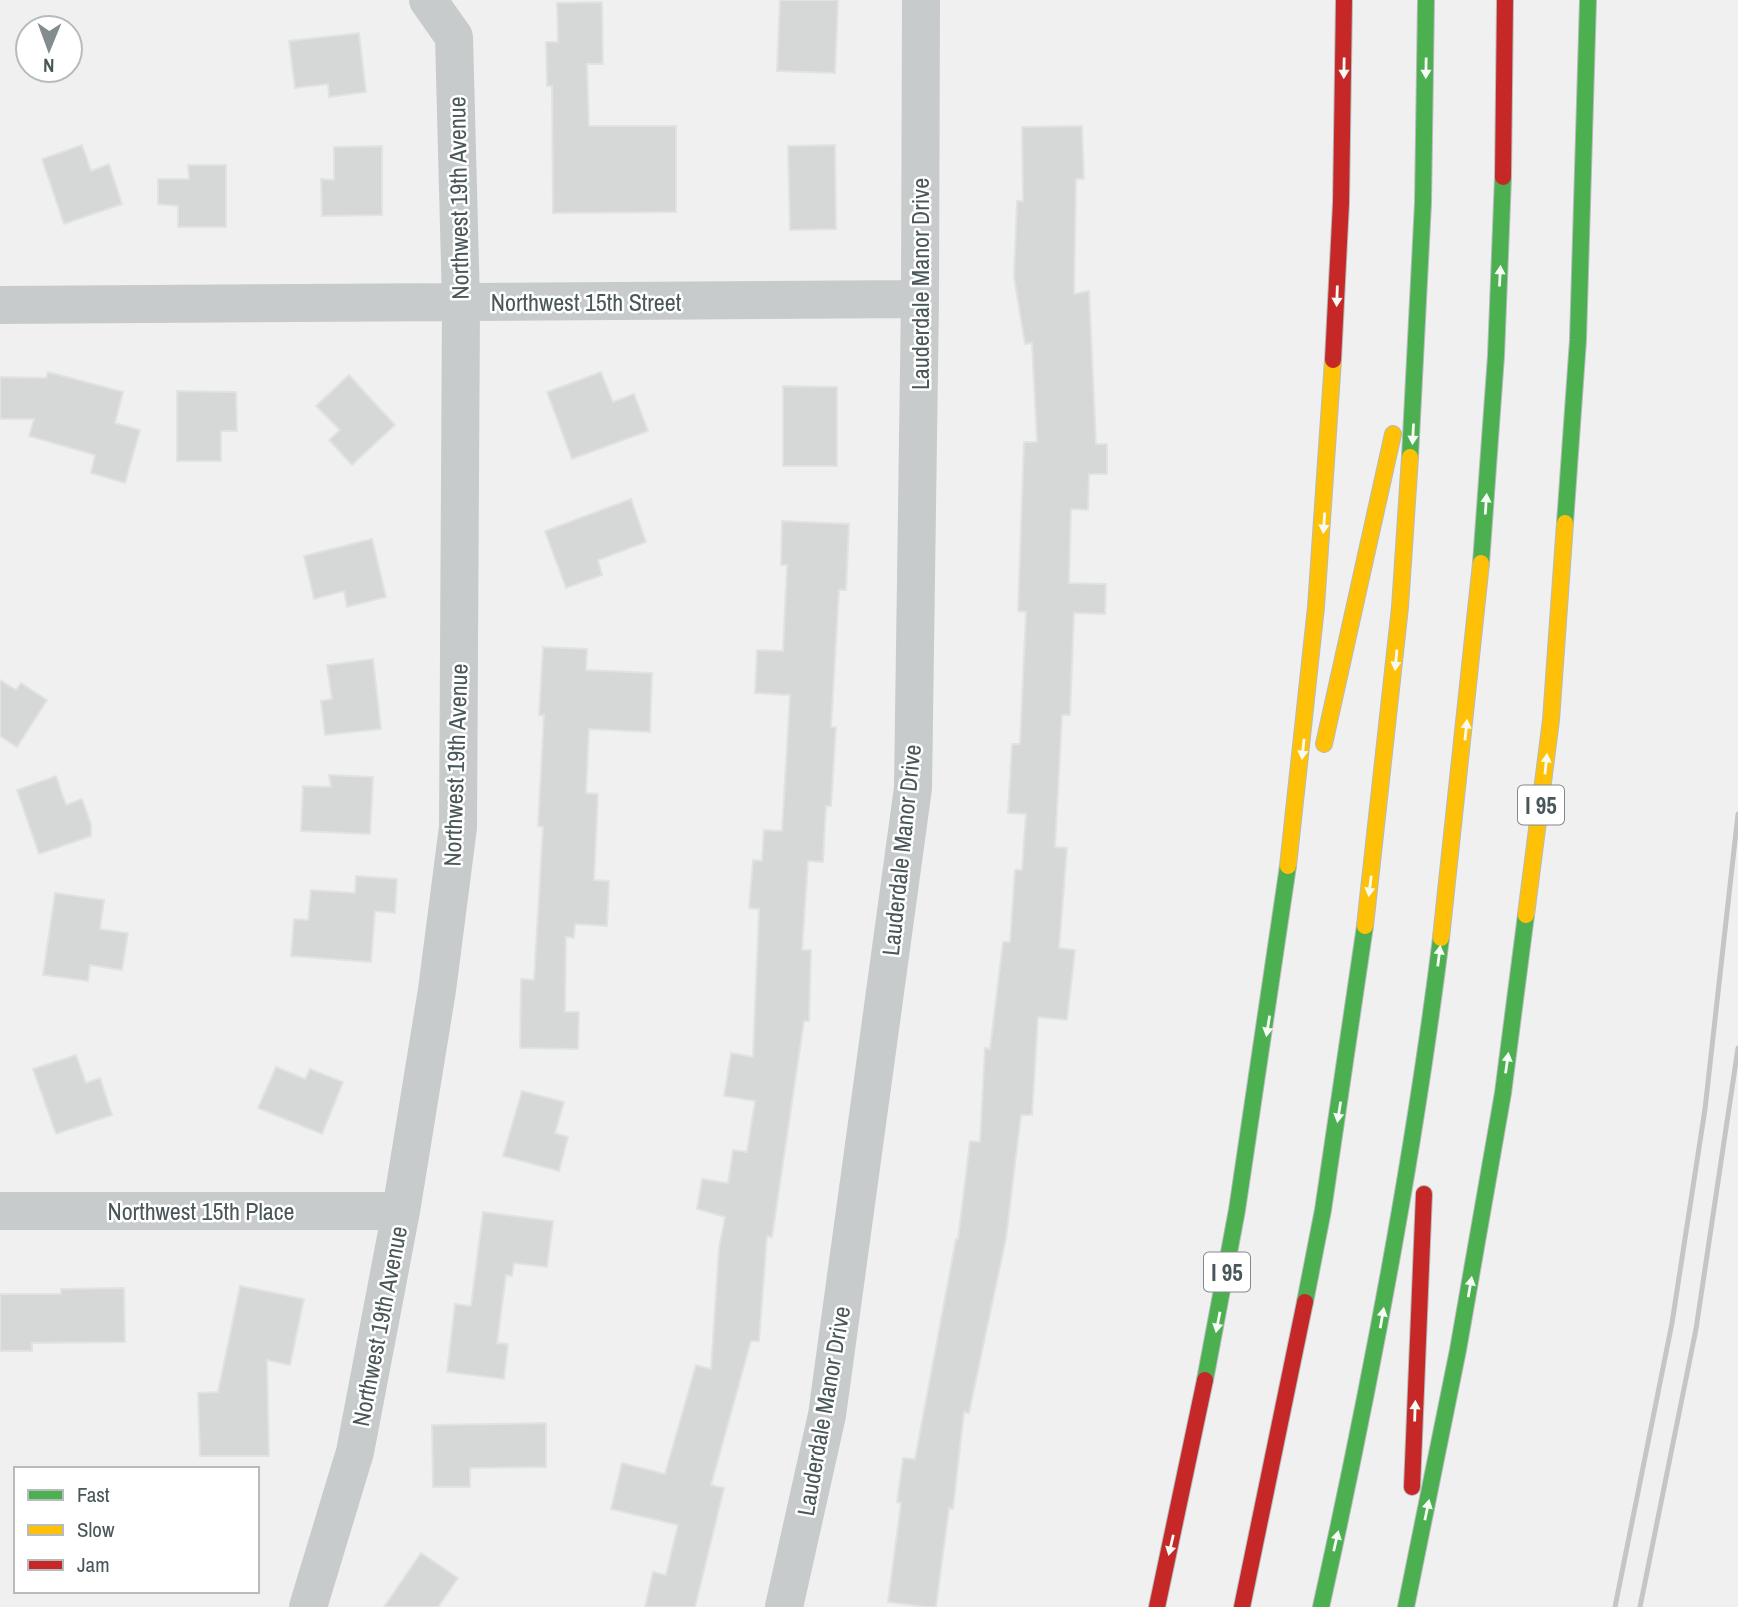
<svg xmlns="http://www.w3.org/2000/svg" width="1738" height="1607" font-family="'Archivo Narrow',sans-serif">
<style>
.building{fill:#d6d8d8;stroke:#e1e2e2;stroke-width:2}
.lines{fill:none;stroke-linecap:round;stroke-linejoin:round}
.fast-casing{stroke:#b6bbbe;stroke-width:18}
.slow-casing{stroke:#b6bbbe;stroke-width:18}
.jam-casing{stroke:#b6bbbe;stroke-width:18}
.street{stroke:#c8cbcb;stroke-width:38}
.fast{stroke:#4caf50;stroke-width:16}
.slow{stroke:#ffc107;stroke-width:16}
.jam{stroke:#c62828;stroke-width:16}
.rail{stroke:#c4c6c6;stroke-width:5}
.oneway{fill:#f6fbf6}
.labels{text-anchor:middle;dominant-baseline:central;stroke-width:5;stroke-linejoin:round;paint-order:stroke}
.shield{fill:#fff;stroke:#80898c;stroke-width:2}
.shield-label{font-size:23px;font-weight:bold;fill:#49565a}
.street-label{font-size:24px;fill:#49565a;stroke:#fff}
</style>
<rect width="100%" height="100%" fill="#f0f0f0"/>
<path class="building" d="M 780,0 L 838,0 L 835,73 L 777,71 Z
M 602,2 L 603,64 L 587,64 L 589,126 L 676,126 L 676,212 L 553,213 L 552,86 L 547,86 L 546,42 L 558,42 L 557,3 Z
M 359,33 L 366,92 L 329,97 L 328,84 L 295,88 L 289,41 Z
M 1082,126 L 1084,179 L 1076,179 L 1074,294 L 1089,291 L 1096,444 L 1107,444 L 1107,474 L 1089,474 L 1088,510 L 1071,509 L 1069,583 L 1106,584 L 1105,614 L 1074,613 L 1070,715 L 1062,715 L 1055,847 L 1067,848 L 1059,948 L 1075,950 L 1067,1020 L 1038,1017 L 1032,1115 L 1021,1115 L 1006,1238 L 969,1413 L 964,1412 L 953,1509 L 949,1508 L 936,1607 L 926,1607 L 888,1602 L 901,1503 L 897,1502 L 903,1458 L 915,1459 L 956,1239 L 958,1239 L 970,1141 L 980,1142 L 985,1048 L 990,1049 L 1003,942 L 1010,942 L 1015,870 L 1022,870 L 1026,814 L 1008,813 L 1012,744 L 1020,744 L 1026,612 L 1018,611 L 1024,442 L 1037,442 L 1032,343 L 1025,344 L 1014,277 L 1017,201 L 1023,201 L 1022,127 Z
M 82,145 L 91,171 L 109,164 L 122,204 L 64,224 L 42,159 Z
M 835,145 L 836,229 L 790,230 L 788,146 Z
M 382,146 L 382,215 L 322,216 L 321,179 L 334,180 L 334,147 Z
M 188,165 L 226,165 L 226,227 L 178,227 L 178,206 L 158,204 L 158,179 L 189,179 Z
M 48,372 L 123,392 L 115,423 L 140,430 L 125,483 L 91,473 L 95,455 L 29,436 L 34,419 L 0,419 L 0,377 L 46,378 Z
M 601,372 L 613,402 L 634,394 L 648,431 L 572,459 L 547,392 Z
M 349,375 L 395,425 L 352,465 L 329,440 L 340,430 L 316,406 Z
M 783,386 L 837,387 L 837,466 L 783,466 Z
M 177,391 L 236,392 L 237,431 L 221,431 L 221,461 L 177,461 Z
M 631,499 L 646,542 L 598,560 L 602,575 L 566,588 L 545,531 Z
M 782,521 L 849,524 L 846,590 L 839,590 L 831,727 L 836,727 L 831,806 L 826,806 L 823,862 L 808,861 L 802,950 L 811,950 L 809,1021 L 804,1021 L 772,1237 L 767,1236 L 759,1341 L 751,1341 L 711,1485 L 724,1488 L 695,1607 L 645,1607 L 653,1572 L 666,1575 L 678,1525 L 611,1509 L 622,1463 L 665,1474 L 696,1365 L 711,1369 L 719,1248 L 725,1217 L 697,1209 L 702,1179 L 728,1183 L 733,1150 L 747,1152 L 755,1101 L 724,1096 L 731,1053 L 753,1057 L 759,909 L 749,908 L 753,860 L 762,861 L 764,830 L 782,831 L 790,695 L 755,693 L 757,650 L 783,651 L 787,565 L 781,565 Z
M 372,539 L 386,597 L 347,607 L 344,591 L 314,599 L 304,556 Z
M 543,647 L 587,649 L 586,670 L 652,673 L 650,732 L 589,729 L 586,793 L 598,794 L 594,880 L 609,881 L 607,926 L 575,924 L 574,938 L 566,937 L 565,1012 L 579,1012 L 578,1049 L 520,1048 L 521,979 L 534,980 L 543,827 L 538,826 L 544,715 L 539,715 Z
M 373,659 L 381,729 L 325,735 L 321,701 L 332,699 L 327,665 Z
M 0,680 L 16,690 L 21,683 L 47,700 L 17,747 L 0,736 Z
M 329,775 L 373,777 L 370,834 L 301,831 L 303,786 L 331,787 Z
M 56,776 L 66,805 L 82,799 L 91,825 L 91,836 L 39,854 L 17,790 Z
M 356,876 L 397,879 L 395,913 L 375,911 L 371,962 L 291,956 L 294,919 L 308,920 L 311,890 L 355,893 Z
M 55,893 L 104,900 L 100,929 L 128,933 L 122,970 L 90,965 L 88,981 L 43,975 Z
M 76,1055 L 86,1083 L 100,1078 L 112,1115 L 56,1134 L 33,1069 Z
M 276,1067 L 305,1079 L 310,1069 L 343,1082 L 322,1134 L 258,1108 Z
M 522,1091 L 564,1102 L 555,1133 L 568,1137 L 559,1171 L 503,1156 Z
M 483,1212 L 553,1221 L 547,1267 L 514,1263 L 512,1276 L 506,1275 L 497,1343 L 508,1344 L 504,1379 L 447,1372 L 455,1304 L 471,1306 Z
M 240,1286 L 304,1299 L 290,1365 L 267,1360 L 269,1456 L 200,1456 L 198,1393 L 218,1392 Z
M 124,1288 L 125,1342 L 32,1343 L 32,1351 L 0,1351 L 0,1294 L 61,1294 L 61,1289 Z
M 546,1423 L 546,1467 L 470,1468 L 470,1487 L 433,1487 L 432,1425 Z
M 421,1553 L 458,1578 L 438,1607 L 384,1607 Z"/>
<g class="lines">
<defs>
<path id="fast" d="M 1410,457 L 1423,203 L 1426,0
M 1565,523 L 1578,340 L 1588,0
M 1481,563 L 1496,356 L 1503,177
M 1305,1302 L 1323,1210 L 1365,926
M 1205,1380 L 1237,1210 L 1288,866
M 1321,1607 C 1370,1386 1413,1163 1441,938
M 1406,1607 L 1458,1350 L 1503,1093 L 1526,915"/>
<path id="slow" d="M 1324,744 L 1393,434
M 1288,866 L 1316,607 L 1333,360
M 1526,915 L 1551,720 L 1565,523
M 1365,926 L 1400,607 L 1410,457
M 1441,938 L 1481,563"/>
<path id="jam" d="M 1503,177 L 1505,0
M 1333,360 L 1341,203 L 1344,0
M 1412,1487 L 1424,1194
M 1157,1607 L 1205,1380
M 1242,1607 L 1305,1302"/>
</defs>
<use href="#fast" class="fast-casing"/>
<use href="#slow" class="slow-casing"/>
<use href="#jam" class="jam-casing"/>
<path class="street" d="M 0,305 L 920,299
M 0,1211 L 401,1211
M 308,1607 L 355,1452 L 401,1211 L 437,990 L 458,827 L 461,303 L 454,37 L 428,0
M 784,1607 L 827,1415 L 913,788 L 920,299 L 921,0"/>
<use href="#fast" class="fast"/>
<use href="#slow" class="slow"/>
<use href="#jam" class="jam"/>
<path class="rail" d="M 1615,1607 L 1672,1323 L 1705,1109 L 1738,814
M 1640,1607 L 1696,1329 L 1738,1048"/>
</g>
<defs><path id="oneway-solid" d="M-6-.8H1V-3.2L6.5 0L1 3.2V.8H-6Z" transform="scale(1.75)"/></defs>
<g class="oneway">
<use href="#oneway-solid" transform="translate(1344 68) rotate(91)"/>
<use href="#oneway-solid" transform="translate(1426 68) rotate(91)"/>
<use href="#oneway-solid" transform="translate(1500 276) rotate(-87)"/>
<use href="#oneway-solid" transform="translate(1337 296) rotate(92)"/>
<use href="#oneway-solid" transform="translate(1413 434) rotate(93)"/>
<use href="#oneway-solid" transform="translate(1486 504) rotate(-86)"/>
<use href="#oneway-solid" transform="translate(1324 523) rotate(94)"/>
<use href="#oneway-solid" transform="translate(1396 660) rotate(95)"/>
<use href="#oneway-solid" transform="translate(1466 730) rotate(-84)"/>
<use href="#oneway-solid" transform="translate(1303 749) rotate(96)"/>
<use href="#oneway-solid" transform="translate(1546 764) rotate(-84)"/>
<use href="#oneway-solid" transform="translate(1370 886) rotate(97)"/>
<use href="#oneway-solid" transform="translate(1439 956) rotate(-83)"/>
<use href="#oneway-solid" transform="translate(1268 1026) rotate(99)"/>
<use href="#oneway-solid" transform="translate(1507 1063) rotate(-82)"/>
<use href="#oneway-solid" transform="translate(1339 1112) rotate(99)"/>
<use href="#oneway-solid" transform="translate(1470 1287) rotate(-80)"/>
<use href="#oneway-solid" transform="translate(1382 1318) rotate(-80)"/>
<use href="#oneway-solid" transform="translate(1218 1322) rotate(101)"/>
<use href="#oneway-solid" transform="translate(1415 1411) rotate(-88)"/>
<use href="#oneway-solid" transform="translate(1427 1510) rotate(-78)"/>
<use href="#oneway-solid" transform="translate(1336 1541) rotate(-77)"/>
<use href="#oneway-solid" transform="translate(1171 1545) rotate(103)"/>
</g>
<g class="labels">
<g class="shield">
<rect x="1518" y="785.5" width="46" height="39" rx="5"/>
<rect x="1204" y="1252.5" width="46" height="39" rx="5"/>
</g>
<g class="shield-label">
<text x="1541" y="805">I 95</text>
<text x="1227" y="1272">I 95</text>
</g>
<g class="street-label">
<text transform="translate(458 198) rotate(-91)">Northwest 19th Avenue</text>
<text transform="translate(920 284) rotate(-90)">Lauderdale Manor Drive</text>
<text x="586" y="302">Northwest 15th Street</text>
<text transform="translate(455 765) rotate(-88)">Northwest 19th Avenue</text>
<text transform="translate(901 850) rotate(-84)">Lauderdale Manor Drive</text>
<text x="201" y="1211">Northwest 15th Place</text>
<text transform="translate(379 1326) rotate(-79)">Northwest 19th Avenue</text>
<text transform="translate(823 1411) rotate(-80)">Lauderdale Manor Drive</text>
</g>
</g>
<rect x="14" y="1467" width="245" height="126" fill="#ffffff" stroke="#b6bbbd" stroke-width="2"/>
<rect x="28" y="1490" width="35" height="10" fill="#4caf50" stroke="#b6bbbd" stroke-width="2"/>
<text x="77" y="1502" font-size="21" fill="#49565a">Fast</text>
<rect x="28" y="1525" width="35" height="10" fill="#ffc107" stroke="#b6bbbd" stroke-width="2"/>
<text x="77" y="1537" font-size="21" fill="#49565a">Slow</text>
<rect x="28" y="1560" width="35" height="10" fill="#c62828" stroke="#b6bbbd" stroke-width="2"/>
<text x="77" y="1572" font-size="21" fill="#49565a">Jam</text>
<g transform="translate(49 49) rotate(181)"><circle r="33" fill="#ffffff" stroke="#b6bbbd" stroke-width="2"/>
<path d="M0-5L12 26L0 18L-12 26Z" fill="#838c8e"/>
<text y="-10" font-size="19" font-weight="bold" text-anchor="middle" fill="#49565a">N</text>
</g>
</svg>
